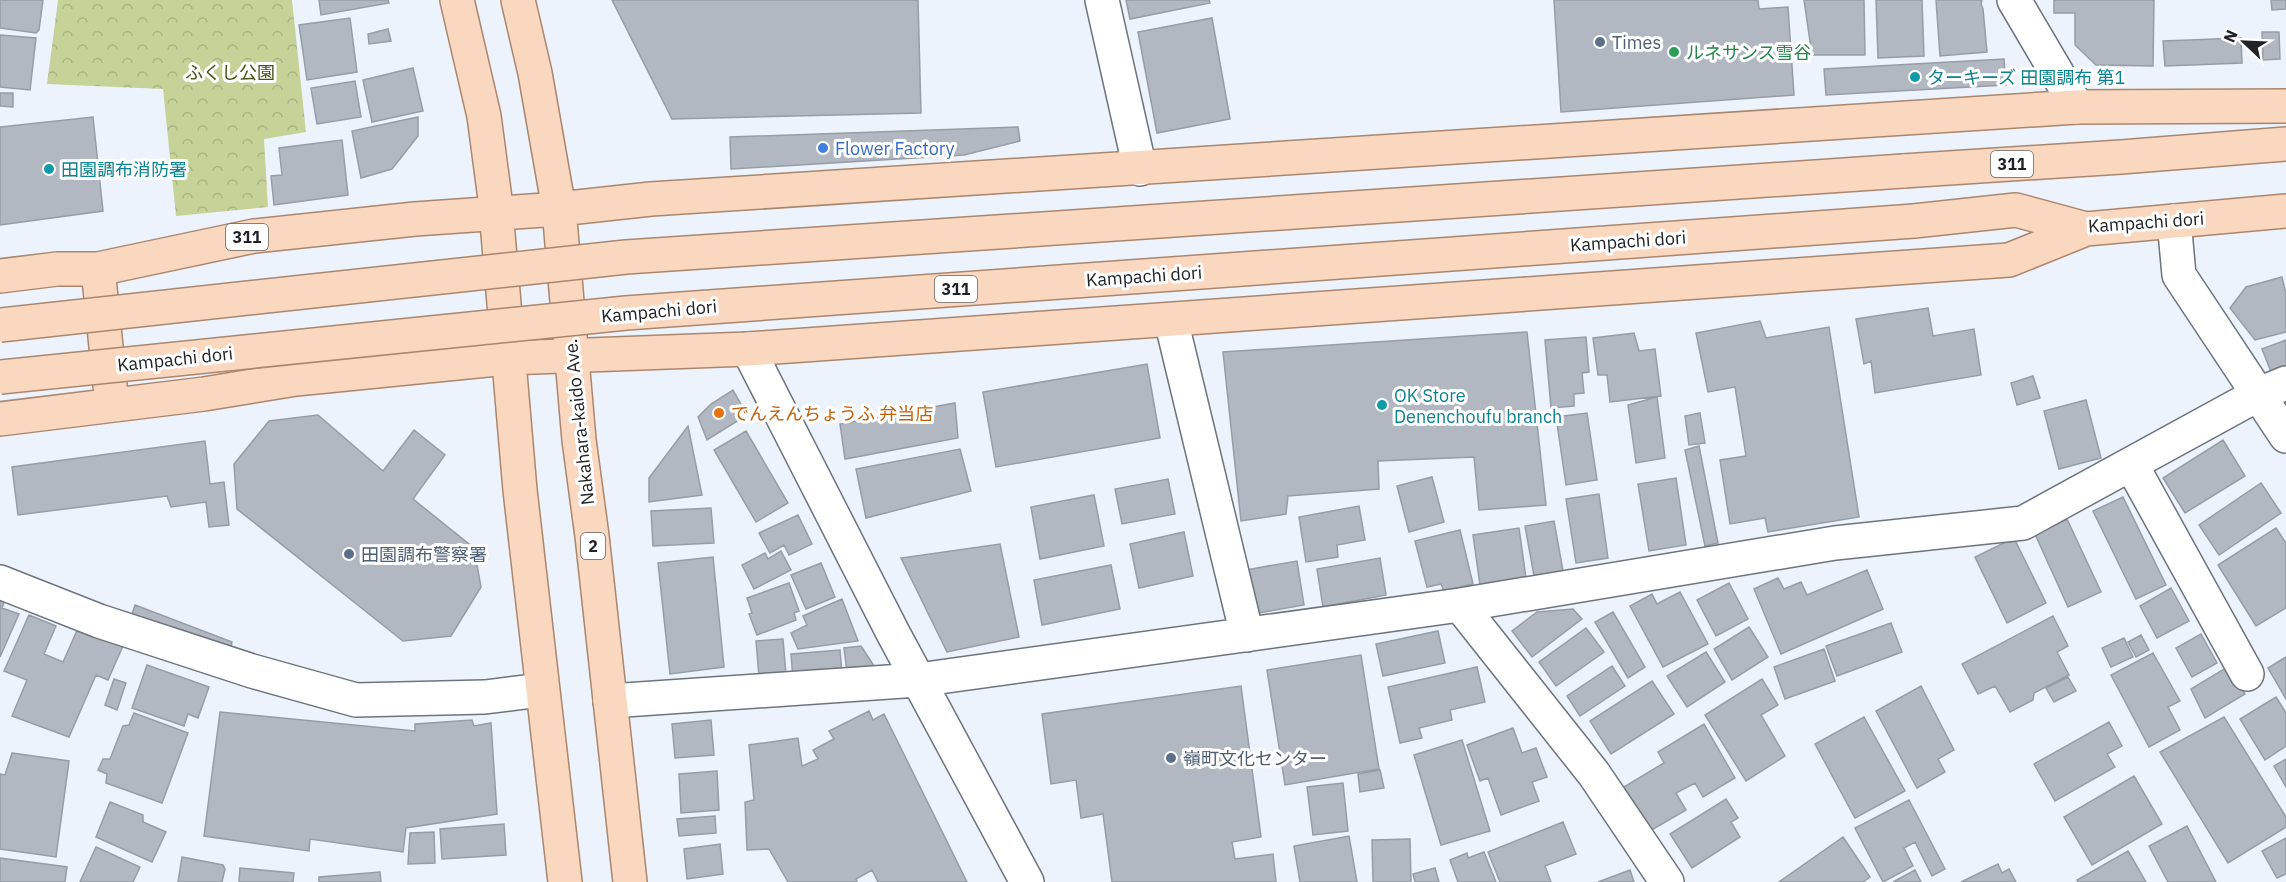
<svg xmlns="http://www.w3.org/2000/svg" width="2286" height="882" font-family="'IBM Plex Sans','Noto Sans JP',sans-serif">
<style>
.park{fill:url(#park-crowns)}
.building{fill:#b1b8c1;stroke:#979da6;stroke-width:1.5}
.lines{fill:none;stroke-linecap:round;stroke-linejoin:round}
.street-casing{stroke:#6e747d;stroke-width:36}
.primary-casing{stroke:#ab866e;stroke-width:36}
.street{stroke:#fff;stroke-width:33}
.primary{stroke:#fad7bf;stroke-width:33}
.primary-bridge-casing{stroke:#ab866e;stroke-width:36;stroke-linecap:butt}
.primary-bridge{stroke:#fad7bf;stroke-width:33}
.service-dot{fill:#5c6f8a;stroke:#fff;stroke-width:2}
.leisure-dot{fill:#2e9e5b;stroke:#fff;stroke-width:2}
.culture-dot{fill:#0f9aa8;stroke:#fff;stroke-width:2}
.shop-dot{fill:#3f7fe0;stroke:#fff;stroke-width:2}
.food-dot{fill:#e8710a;stroke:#fff;stroke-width:2}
.labels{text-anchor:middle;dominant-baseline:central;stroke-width:6;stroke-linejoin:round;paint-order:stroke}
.shield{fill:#fff;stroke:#636467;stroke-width:1.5}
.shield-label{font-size:16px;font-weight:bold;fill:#202226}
.service-label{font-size:18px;fill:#4e5e75;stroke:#fff;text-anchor:start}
.leisure-label{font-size:18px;fill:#27864d;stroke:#fff;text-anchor:start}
.park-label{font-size:18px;fill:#485016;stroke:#fff}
.culture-label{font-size:18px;fill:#0d838f;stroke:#fff;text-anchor:start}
.shop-label{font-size:18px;fill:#366cbe;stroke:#fff;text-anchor:start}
.street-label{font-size:18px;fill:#202226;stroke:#fff}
.food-label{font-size:18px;fill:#c56008;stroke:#fff;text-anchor:start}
</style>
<defs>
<pattern id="park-crowns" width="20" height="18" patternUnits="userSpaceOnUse" patternTransform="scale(1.5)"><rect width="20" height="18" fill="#c7d298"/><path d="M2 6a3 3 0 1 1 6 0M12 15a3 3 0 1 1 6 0" fill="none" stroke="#abb483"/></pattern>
</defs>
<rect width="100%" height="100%" fill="#ecf3fc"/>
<path class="park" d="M 58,0 L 292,0 L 306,132 L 264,139 L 268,207 L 176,216 L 163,89 L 47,84 Z"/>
<path class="building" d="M 0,0 L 43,0 L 39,30 L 36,33 L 0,28 Z
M 319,0 L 388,0 L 389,3 L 321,15 Z
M 612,0 L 918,0 L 921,113 L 672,119 Z
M 1126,0 L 1209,0 L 1210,3 L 1130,19 Z
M 1554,0 L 1758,0 L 1759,9 L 1788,7 L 1794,95 L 1561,112 Z
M 1804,0 L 1864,0 L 1865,55 L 1812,55 Z
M 1876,0 L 1922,0 L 1924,56 L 1878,58 Z
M 1936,0 L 1982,0 L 1981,4 L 1983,9 L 1987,52 L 1940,56 Z
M 2054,0 L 2154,0 L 2153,66 L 2096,65 L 2075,45 L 2075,13 L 2054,13 Z
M 2271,0 L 2286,0 L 2286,9 L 2272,10 Z
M 350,18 L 357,72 L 307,80 L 299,25 Z
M 1212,18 L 1230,119 L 1157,133 L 1138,32 Z
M 388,29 L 391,41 L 369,44 L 368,34 Z
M 2262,32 L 2279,32 L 2280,59 L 2263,60 Z
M 0,35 L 36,38 L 30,90 L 0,87 Z
M 2241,38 L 2242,63 L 2165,66 L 2163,41 Z
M 2004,59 L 2006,85 L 1826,95 L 1824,69 Z
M 413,68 L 423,111 L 372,122 L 363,80 Z
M 355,81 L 361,117 L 317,124 L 311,88 Z
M 0,93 L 13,93 L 13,107 L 0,106 Z
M 93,117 L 103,211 L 0,225 L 0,127 Z
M 418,117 L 418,136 L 392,169 L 361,178 L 352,131 Z
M 1018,127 L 1020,141 L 964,155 L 731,169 L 730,137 Z
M 342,140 L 348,195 L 274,205 L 271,176 L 282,175 L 279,148 Z
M 2282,277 L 2286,294 L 2286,332 L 2255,340 L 2230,308 L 2246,287 Z
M 1928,308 L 1933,336 L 1974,329 L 1981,375 L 1875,393 L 1871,361 L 1864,364 L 1856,319 Z
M 1760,321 L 1766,338 L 1829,327 L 1859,517 L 1768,532 L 1765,518 L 1730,524 L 1720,460 L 1746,456 L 1735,387 L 1708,392 L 1696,333 Z
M 1527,332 L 1546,505 L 1479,510 L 1474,457 L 1378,461 L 1379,489 L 1288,496 L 1286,514 L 1241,521 L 1223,352 Z
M 1634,333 L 1639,351 L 1655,349 L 1661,396 L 1610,402 L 1607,375 L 1598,375 L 1593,338 Z
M 1586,337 L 1589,372 L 1582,373 L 1584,393 L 1574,394 L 1574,406 L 1551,408 L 1545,340 Z
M 2286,340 L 2286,372 L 2273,377 L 2262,349 Z
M 1147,364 L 1160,438 L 996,467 L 983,392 Z
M 2033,376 L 2040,398 L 2017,405 L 2011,383 Z
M 733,390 L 747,415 L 707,440 L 698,417 L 711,404 Z
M 1657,397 L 1665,458 L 1636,463 L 1628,405 Z
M 2086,400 L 2101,458 L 2059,469 L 2044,411 Z
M 955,403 L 958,438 L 845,459 L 840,424 Z
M 1587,413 L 1597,480 L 1566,485 L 1556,417 Z
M 1700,413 L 1705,443 L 1689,445 L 1685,416 Z
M 318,415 L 383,471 L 414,430 L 445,455 L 413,499 L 474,548 L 481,587 L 451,636 L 403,641 L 237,509 L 234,464 L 269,421 Z
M 688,426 L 702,495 L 649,502 L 649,478 Z
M 746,431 L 788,503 L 756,522 L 714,450 Z
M 2223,440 L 2245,476 L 2185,513 L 2163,478 Z
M 205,441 L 210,484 L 224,482 L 229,525 L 209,527 L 206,502 L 171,507 L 167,496 L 18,515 L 12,467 Z
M 1699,446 L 1718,543 L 1705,546 L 1685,450 Z
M 960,449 L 971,491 L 866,518 L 856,469 Z
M 1432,477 L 1444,522 L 1409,532 L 1397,486 Z
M 1676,478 L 1686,545 L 1649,551 L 1638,484 Z
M 1168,479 L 1175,514 L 1122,524 L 1115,489 Z
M 2261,483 L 2281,513 L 2219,555 L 2199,525 Z
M 1599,494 L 1608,558 L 1576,563 L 1566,499 Z
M 1094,495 L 1104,546 L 1040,559 L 1031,507 Z
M 2123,497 L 2166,585 L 2136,599 L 2093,511 Z
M 1359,506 L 1365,540 L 1337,545 L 1338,557 L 1306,562 L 1299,517 Z
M 711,508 L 714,543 L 653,546 L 651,511 Z
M 798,515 L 812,544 L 789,555 L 784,545 L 770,553 L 759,533 Z
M 2067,519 L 2101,592 L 2068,607 L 2035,534 Z
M 1554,521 L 1563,571 L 1534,576 L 1525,526 Z
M 1519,528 L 1526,578 L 1480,585 L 1473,535 Z
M 2276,528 L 2286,543 L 2286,608 L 2256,626 L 2218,565 Z
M 1460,530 L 1473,584 L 1444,591 L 1441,584 L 1427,587 L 1415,541 Z
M 1184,532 L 1193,576 L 1139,588 L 1130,544 Z
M 2014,538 L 2046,603 L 2007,623 L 1975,557 Z
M 1000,544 L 1019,637 L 947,652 L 901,558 Z
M 781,551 L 791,570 L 754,589 L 742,565 L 765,553 L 768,559 Z
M 713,557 L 724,667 L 670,674 L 658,563 Z
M 1380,558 L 1386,595 L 1323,607 L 1317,569 Z
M 1297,561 L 1304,605 L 1248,615 L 1240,571 Z
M 821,563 L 835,597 L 806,609 L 791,575 Z
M 1111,565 L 1120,609 L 1042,625 L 1034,580 Z
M 1867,570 L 1883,609 L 1781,654 L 1754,589 L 1778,578 L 1784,589 L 1801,582 L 1807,595 Z
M 789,583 L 799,611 L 794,613 L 796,620 L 757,635 L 749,614 L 752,613 L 747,598 Z
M 1729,583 L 1748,619 L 1716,636 L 1697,600 Z
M 2171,588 L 2189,621 L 2157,638 L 2140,606 Z
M 1680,592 L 1708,644 L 1663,667 L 1630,606 L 1652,594 L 1657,604 Z
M 0,598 L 5,600 L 2,608 L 19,614 L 0,657 Z
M 842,599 L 858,641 L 798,649 L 791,633 L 807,625 L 803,616 Z
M 135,605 L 232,642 L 229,656 L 132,614 Z
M 1573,609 L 1582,619 L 1532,657 L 1512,631 L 1537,612 Z
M 1613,612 L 1645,667 L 1628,678 L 1595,622 Z
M 29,615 L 56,626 L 44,654 L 63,662 L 79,626 L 123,646 L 108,680 L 96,675 L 69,737 L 12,716 L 27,680 L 4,671 Z
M 2053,616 L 2068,646 L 2057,652 L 2069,675 L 2034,693 L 2033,700 L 2010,712 L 1995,686 L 1978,694 L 1962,664 Z
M 1891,623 L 1902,652 L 1837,676 L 1826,646 Z
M 1749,627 L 1768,657 L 1732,680 L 1714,649 Z
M 1586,628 L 1604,652 L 1556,686 L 1539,662 Z
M 1438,631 L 1445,663 L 1383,676 L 1376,644 Z
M 2201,634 L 2217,663 L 2192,677 L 2176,648 Z
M 2141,635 L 2149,650 L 2136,657 L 2128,642 Z
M 2124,638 L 2133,657 L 2111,667 L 2102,648 Z
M 783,639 L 786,675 L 759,677 L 756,641 Z
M 861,646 L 876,669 L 847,672 L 844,648 Z
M 1824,649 L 1835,681 L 1785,699 L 1774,667 Z
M 840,650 L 842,674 L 793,679 L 791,654 Z
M 1706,652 L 1725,682 L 1687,707 L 1667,676 Z
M 2153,653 L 2180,701 L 2168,707 L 2180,730 L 2149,747 L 2111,675 Z
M 1361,655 L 1379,769 L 1285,785 L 1267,670 Z
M 2286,657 L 2286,699 L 2268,668 Z
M 147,665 L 209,687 L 198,718 L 188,714 L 184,726 L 132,708 Z
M 1612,666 L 1625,686 L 1580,716 L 1567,696 Z
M 2229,666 L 2245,694 L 2205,718 L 2191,689 Z
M 1477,667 L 1485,702 L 1450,710 L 1452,720 L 1419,728 L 1422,738 L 1400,743 L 1388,687 Z
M 2068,677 L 2076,691 L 2054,702 L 2046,688 Z
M 114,679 L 126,683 L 117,710 L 105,705 Z
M 1762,679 L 1778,705 L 1761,715 L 1785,756 L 1746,781 L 1705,715 Z
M 1652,681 L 1674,714 L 1611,754 L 1590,721 Z
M 1241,686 L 1261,837 L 1232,842 L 1235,859 L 1273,854 L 1276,882 L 1112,882 L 1103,814 L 1081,818 L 1076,780 L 1051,784 L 1042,714 Z
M 1921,686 L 1954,750 L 1938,759 L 1945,772 L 1917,788 L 1876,711 Z
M 2276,697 L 2286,713 L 2286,746 L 2265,760 L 2240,719 Z
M 869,711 L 873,720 L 884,714 L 967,882 L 878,882 L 872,870 L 856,879 L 857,882 L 788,882 L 769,849 L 747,850 L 745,802 L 754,800 L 749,745 L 798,738 L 802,766 L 818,759 L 813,750 L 834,739 L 829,731 Z
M 220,712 L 415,731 L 415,724 L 472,720 L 474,726 L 491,723 L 497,814 L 406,828 L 403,852 L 310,839 L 309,851 L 204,836 Z
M 134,713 L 188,733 L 162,803 L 106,783 L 107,774 L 98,770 L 103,759 L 110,759 L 123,726 L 129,725 Z
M 1864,717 L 1905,791 L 1855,818 L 1815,744 Z
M 2224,717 L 2286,817 L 2286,827 L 2228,863 L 2160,752 Z
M 711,720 L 714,755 L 675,758 L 672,724 Z
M 2109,722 L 2122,746 L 2107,754 L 2115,767 L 2055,801 L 2034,764 Z
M 1704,724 L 1735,778 L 1703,797 L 1695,783 L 1676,793 L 1686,810 L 1650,831 L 1624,787 L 1664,763 L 1658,752 Z
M 1513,728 L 1522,753 L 1536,748 L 1547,777 L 1532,782 L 1539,801 L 1501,815 L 1488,778 L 1480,781 L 1467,745 Z
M 1462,740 L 1490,831 L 1441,845 L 1414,755 Z
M 12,753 L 69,761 L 56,857 L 0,849 L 0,774 L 5,775 Z
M 2286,759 L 2286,787 L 2274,766 Z
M 1380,770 L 1384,788 L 1360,792 L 1358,774 Z
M 717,771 L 719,810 L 681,813 L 679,774 Z
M 2134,776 L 2162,824 L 2092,865 L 2064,817 Z
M 1343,783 L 1348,831 L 1313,835 L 1307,787 Z
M 1726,799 L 1738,818 L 1731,822 L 1740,837 L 1692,868 L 1670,834 Z
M 1909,800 L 1945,869 L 1932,876 L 1915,842 L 1904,848 L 1913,866 L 1883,882 L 1855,828 Z
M 110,802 L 143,815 L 143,822 L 166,832 L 152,862 L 96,837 Z
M 715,816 L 716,833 L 679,836 L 677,819 Z
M 1563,822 L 1576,854 L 1545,866 L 1551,882 L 1500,882 L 1488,852 Z
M 504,824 L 506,855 L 442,859 L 440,829 Z
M 2187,826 L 2216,882 L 2168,882 L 2149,846 Z
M 434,832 L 435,863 L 408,864 L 410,833 Z
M 1349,836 L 1357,882 L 1300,882 L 1294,846 Z
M 1843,837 L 1870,877 L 1863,882 L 1779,882 Z
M 2286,838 L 2286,874 L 2277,878 L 2262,851 Z
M 1410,839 L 1411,882 L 1373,882 L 1372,840 Z
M 720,844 L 723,874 L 687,879 L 684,849 Z
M 96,847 L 140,867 L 133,882 L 80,882 Z
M 2128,851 L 2146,882 L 2078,882 L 2077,880 Z
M 1484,852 L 1496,882 L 1458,882 L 1450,860 L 1467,853 L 1468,858 Z
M 182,857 L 223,865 L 225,869 L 222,882 L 178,882 Z
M 0,858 L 67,867 L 65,882 L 0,882 Z
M 1998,864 L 2002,873 L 2009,869 L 2016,882 L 1961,882 Z
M 240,868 L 294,873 L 293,882 L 239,882 Z
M 1435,868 L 1439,882 L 1415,882 L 1413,874 Z
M 1630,870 L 1634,882 L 1598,882 Z
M 1915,870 L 1921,882 L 1893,882 Z
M 380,872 L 381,882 L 319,882 L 319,877 Z"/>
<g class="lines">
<defs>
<path id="street" d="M 1102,0 L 1140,169
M 2014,0 L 2077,107
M 2174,221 L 2179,275 L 2286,436
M 1171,320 L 1247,635
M 748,349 L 893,633 L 1027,882
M 2131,464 L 2247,674
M 0,582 L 99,621 L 252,671 L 356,700 L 485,697 L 541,690
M 1460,605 L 1594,774 L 1667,882
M 610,701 L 918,680 L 1460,605 L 1835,543 L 2023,523 L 2257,395 L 2286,383"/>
<path id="primary" d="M 457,0 L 484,116 L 495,199 L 520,490 L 565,882
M 518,0 L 535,73 L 559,209 L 579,440 L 592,536 L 630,882
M 1903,171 L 2121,157 L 2286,144
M 1914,221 L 2016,210 L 2086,229 L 2286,211
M 98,269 L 111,395
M 0,276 L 57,269 L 98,269 L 254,236 L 415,219 L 559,209 L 651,199 L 2077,107 L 2286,106
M 0,419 L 204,394 L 296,379 L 507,358 L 748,349 L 2009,260 L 2086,229"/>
</defs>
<use href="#street" class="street-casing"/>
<use href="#primary" class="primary-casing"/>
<use href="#street" class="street"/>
<use href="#primary" class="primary"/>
<defs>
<path id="primary-bridge" d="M 0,325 L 626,257 L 1903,171
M 0,377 L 626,313 L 1914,221"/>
</defs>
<use href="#primary-bridge" class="primary-bridge-casing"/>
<use href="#primary-bridge" class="primary-bridge"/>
</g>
<g class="service-dot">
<circle cx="1600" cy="42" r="6"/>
<circle cx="349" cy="554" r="6"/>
<circle cx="1171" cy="758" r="6"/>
</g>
<circle class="leisure-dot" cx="1674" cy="52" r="6"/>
<g class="culture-dot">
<circle cx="1915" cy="77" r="6"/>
<circle cx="49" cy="169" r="6"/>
<circle cx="1382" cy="405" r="6"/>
</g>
<circle class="shop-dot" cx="823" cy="148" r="6"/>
<circle class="food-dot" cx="719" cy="413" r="6"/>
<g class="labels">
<g class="shield">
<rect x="1991" y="151" width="42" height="26" rx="4.5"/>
<rect x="226" y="224" width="42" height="26" rx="4.5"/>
<rect x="935" y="276" width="42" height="26" rx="4.5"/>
<rect x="581" y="533" width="24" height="26" rx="4.5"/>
</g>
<g class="shield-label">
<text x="2012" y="164">311</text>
<text x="247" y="237">311</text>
<text x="956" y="289">311</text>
<text x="593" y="546">2</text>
</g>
<g class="service-label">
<text x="1612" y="42">Times</text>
<text x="361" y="554">田園調布警察署</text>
<text x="1183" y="758">嶺町文化センター</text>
</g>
<g class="leisure-label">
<text x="1686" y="52">ルネサンス雪谷</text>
</g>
<g class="park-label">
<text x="230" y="72">ふくし公園</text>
</g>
<g class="culture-label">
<text x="1927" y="77">ターキーズ 田園調布 第1</text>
<text x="61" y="169">田園調布消防署</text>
<text x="1394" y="395">OK Store<tspan x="1394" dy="21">Denenchoufu branch</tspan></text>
</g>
<g class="shop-label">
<text x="835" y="148">Flower Factory</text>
</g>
<g class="street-label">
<text transform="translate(2146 222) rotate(-4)">Kampachi dori</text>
<text transform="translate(1628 241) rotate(-4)">Kampachi dori</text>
<text transform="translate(1144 276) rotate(-4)">Kampachi dori</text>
<text transform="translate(659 311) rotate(-5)">Kampachi dori</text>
<text transform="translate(175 359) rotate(-6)">Kampachi dori</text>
<text transform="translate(579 422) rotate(-96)">Nakahara-kaido Ave.</text>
</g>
<g class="food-label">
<text x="731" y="413">でんえんちょうふ 弁当店</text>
</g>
</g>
<g transform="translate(2244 42) rotate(293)" stroke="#ffffff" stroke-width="4.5" paint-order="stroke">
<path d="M0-4.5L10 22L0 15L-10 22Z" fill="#202226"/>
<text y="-9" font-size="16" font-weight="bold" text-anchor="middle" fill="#202226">N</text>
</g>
</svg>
